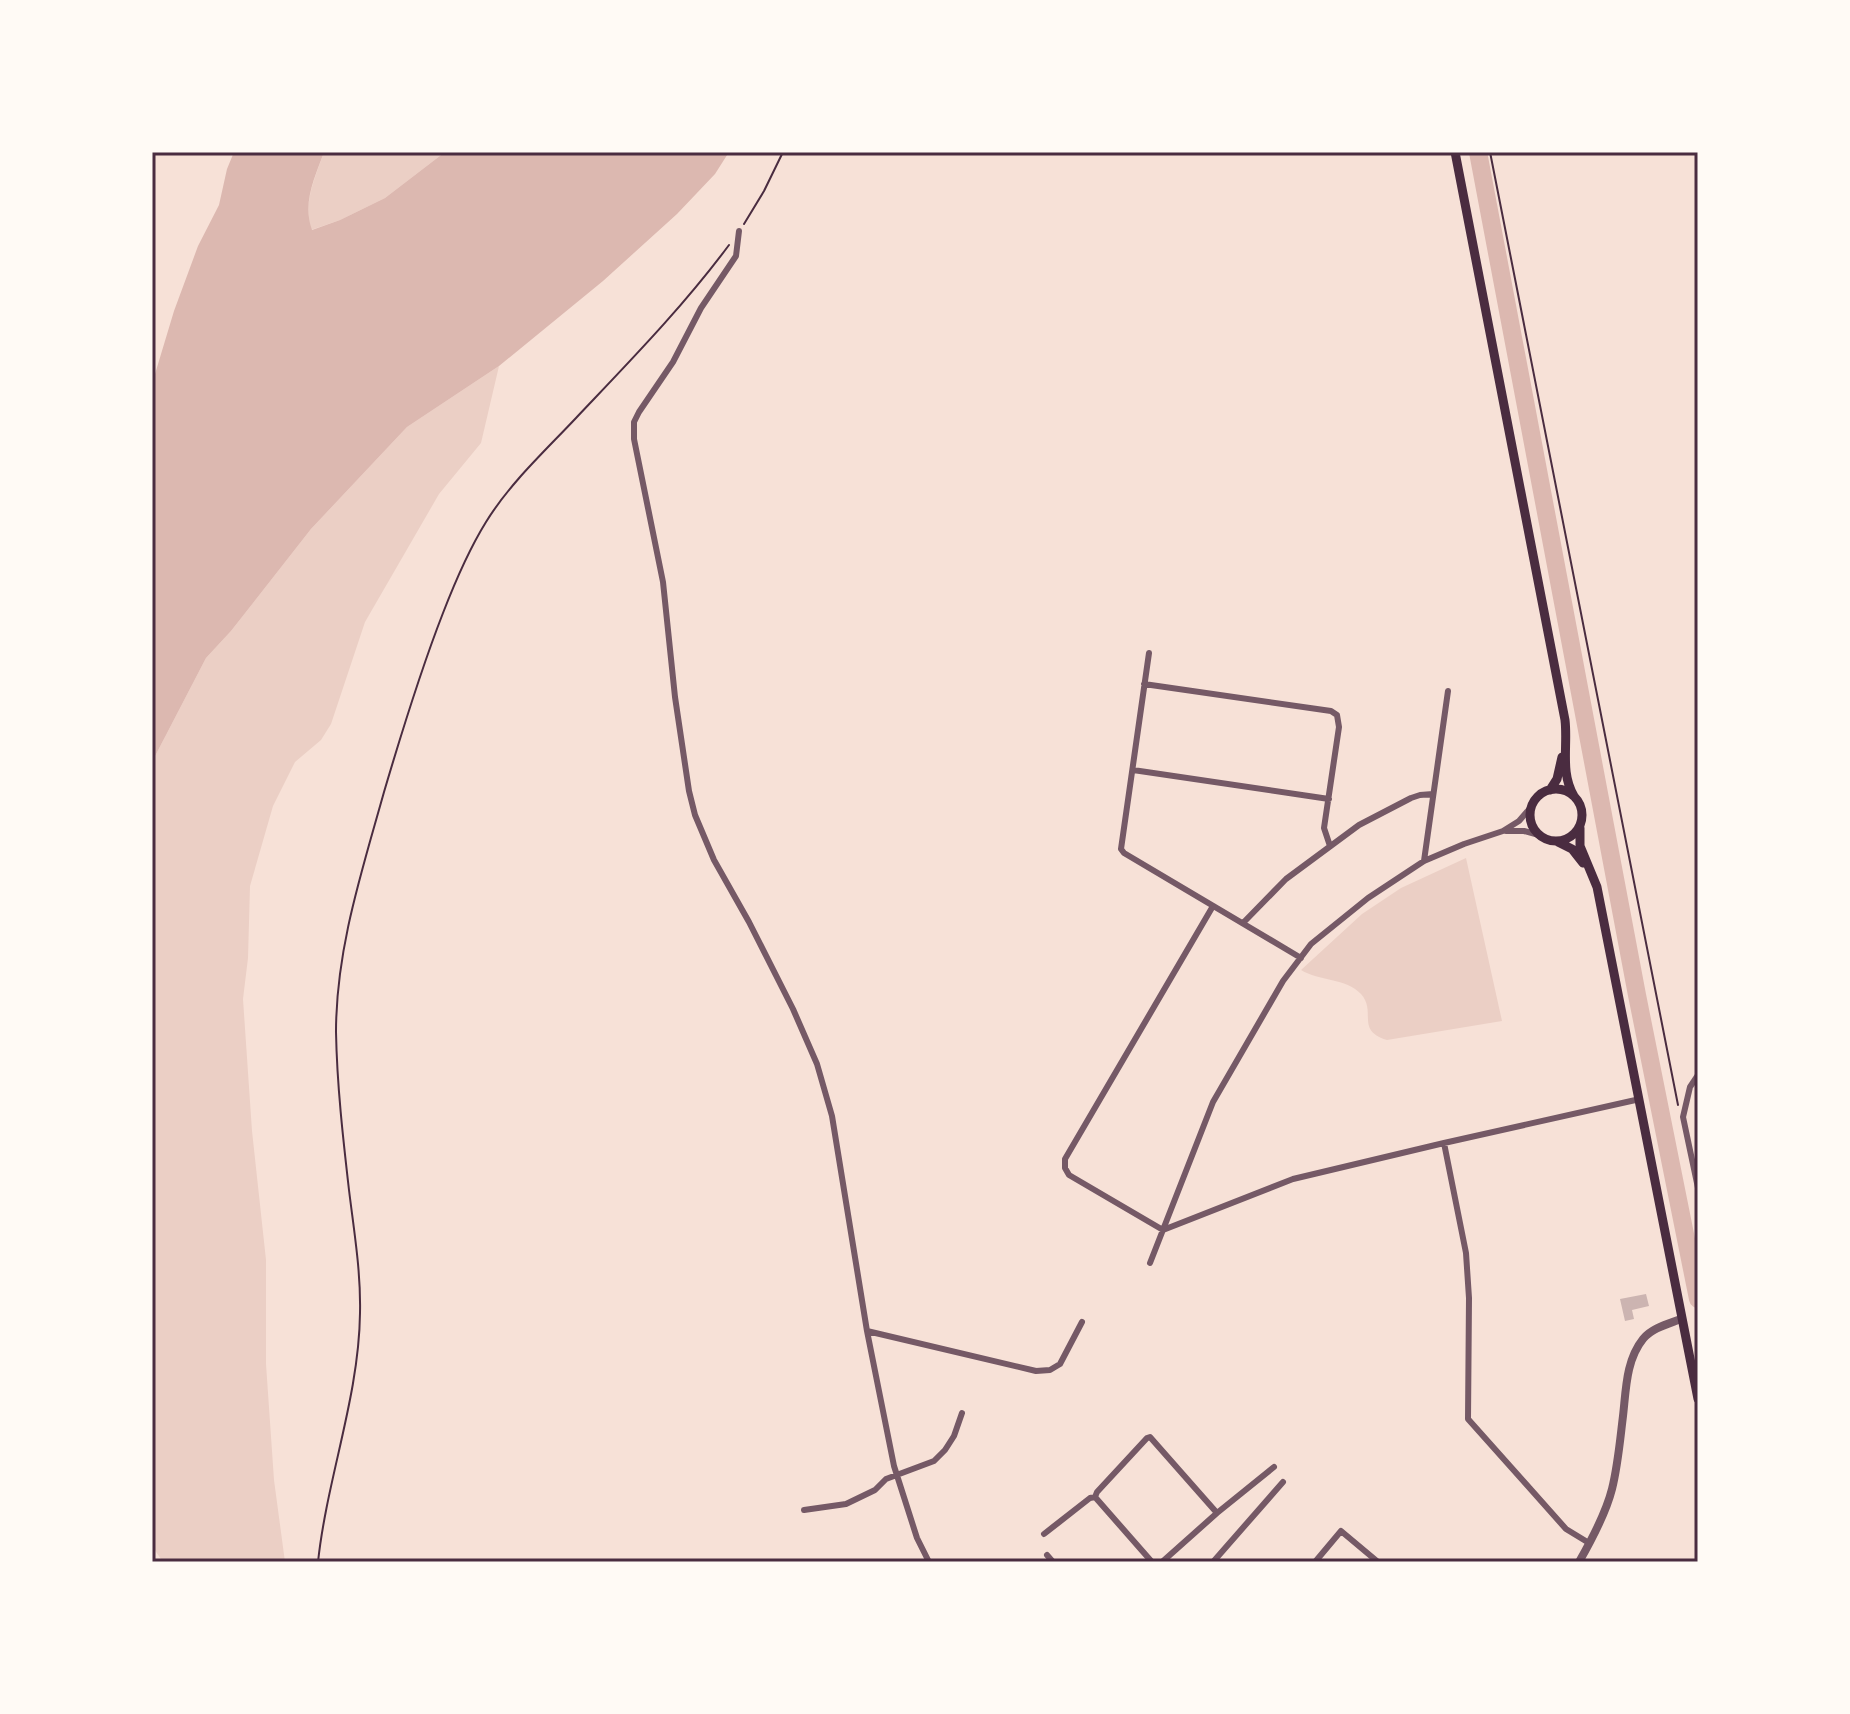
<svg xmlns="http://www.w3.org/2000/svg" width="1850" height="1714" font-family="'Open Sans',sans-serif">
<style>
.green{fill:#ebcfc5}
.water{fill:#dcb8b0}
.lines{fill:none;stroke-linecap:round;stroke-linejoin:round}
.river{stroke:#dcb8b0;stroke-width:18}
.building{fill:#ccb4b1}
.path{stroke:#4a2c40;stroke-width:2}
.minor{stroke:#755966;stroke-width:6}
.tertiary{stroke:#755966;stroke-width:8}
.secondary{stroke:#4a2c40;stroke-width:9}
.neatline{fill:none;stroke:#4a2c40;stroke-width:3}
</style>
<rect width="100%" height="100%" fill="#f7e1d7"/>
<path class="green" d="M 324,152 L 445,152 L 385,198 L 340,220 L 311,230 C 303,202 315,178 324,152 Z
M 499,366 L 481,443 L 439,494 L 365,622 L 331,724 L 321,740 L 295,762 L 273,806 L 250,886 L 248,958 L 243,999 L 252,1131 L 266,1260 L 266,1364 L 274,1480 L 285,1562 L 163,1562 L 152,1546 L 152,762 L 206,658 L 231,631 L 311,529 L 407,427 Z
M 1466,858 L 1502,1021 L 1387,1040 C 1355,1030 1377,1012 1361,994 C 1346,978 1319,981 1301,970 L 1362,914 L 1401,888 Z"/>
<path class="water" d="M 234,152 L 324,152 C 315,177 302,203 312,230 L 340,220 L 385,198 L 445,152 L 729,152 L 715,174 L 677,214 L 603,281 L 499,366 L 407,427 L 311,529 L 231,631 L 206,658 L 152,762 L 152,384 L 174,311 L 198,246 L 219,205 L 227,169 Z"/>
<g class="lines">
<path class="river" d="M 1478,152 L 1637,995 L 1698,1299"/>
</g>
<path class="building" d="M 1646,1294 L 1649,1306 L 1632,1310 L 1634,1319 L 1625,1321 L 1620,1299 Z"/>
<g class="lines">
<path class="path" d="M 1490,152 L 1678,1105
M 744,224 L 764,191 L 783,152
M 318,1562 C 327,1478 359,1397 360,1313 C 361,1272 354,1231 349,1190 C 343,1138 337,1085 336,1032 C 336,949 362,871 384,792 C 402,731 420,672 443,613 C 455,582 468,551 486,522 C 510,483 545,451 576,418 C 629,362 683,307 729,245"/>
<path class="minor" d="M 739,231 L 736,256 L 701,308 L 673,362 L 639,412 L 634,422 L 634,439 L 663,582 L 675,697 L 689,791 L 695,815 L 714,860 L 749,922 L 793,1009 L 817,1064 L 832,1116 L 867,1331 L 894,1466 L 917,1538 L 929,1562
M 1149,653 L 1121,849 L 1124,853 L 1301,958
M 1144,684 L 1331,711 L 1337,715 L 1339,727 L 1324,828 L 1330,846
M 1133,770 L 1329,799
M 1506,831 L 1524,831 L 1539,835
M 1424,861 L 1448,691
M 1213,906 L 1065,1159 L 1065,1168 L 1069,1175 L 1163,1230 L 1293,1179 L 1444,1143
M 1243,923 L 1286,879 L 1359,825 L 1411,798 L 1420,795 L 1433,794
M 1698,1075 L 1690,1087 L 1683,1117 L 1698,1188
M 1150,1263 L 1213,1102 L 1283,981 L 1311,944 L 1368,898 L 1424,861 L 1464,844 L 1503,831 L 1519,821 L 1532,806
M 867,1331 L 1036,1371 L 1050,1370 L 1060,1364 L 1082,1322
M 1095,1497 L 1152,1562
M 804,1510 L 846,1504 L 875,1490 L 886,1479 L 934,1461 L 945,1450 L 954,1436 L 962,1413
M 1217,1513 L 1274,1467
M 1044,1534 L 1090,1498 L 1095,1497 L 1097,1492 L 1147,1438 L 1150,1437 L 1217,1513 L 1162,1562
M 1589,1543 L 1566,1529 L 1468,1419 L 1469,1298 L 1466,1253 L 1444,1143 L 1640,1099
M 1047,1555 L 1053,1562
M 1213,1562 L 1283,1482
M 1315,1562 L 1341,1531 L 1378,1562"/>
<path class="tertiary" d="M 1579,1562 C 1591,1541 1606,1513 1612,1489 C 1618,1465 1620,1440 1623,1416 C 1626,1390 1626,1360 1643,1339 C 1652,1328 1668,1324 1681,1319"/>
<path class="secondary" d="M 1455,152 L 1565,720 C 1568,746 1560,773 1574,796
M1530 815a26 26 0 1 1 52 0a26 26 0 1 1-52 0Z
M 1550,790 L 1557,779 L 1562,757
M 1580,828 L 1580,846 L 1597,887 L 1698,1399
M 1558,842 L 1572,849 L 1583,863"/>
</g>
<rect width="1850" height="1714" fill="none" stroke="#fffaf5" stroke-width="308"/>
<rect x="154" y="154" width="1542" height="1406" class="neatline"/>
</svg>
